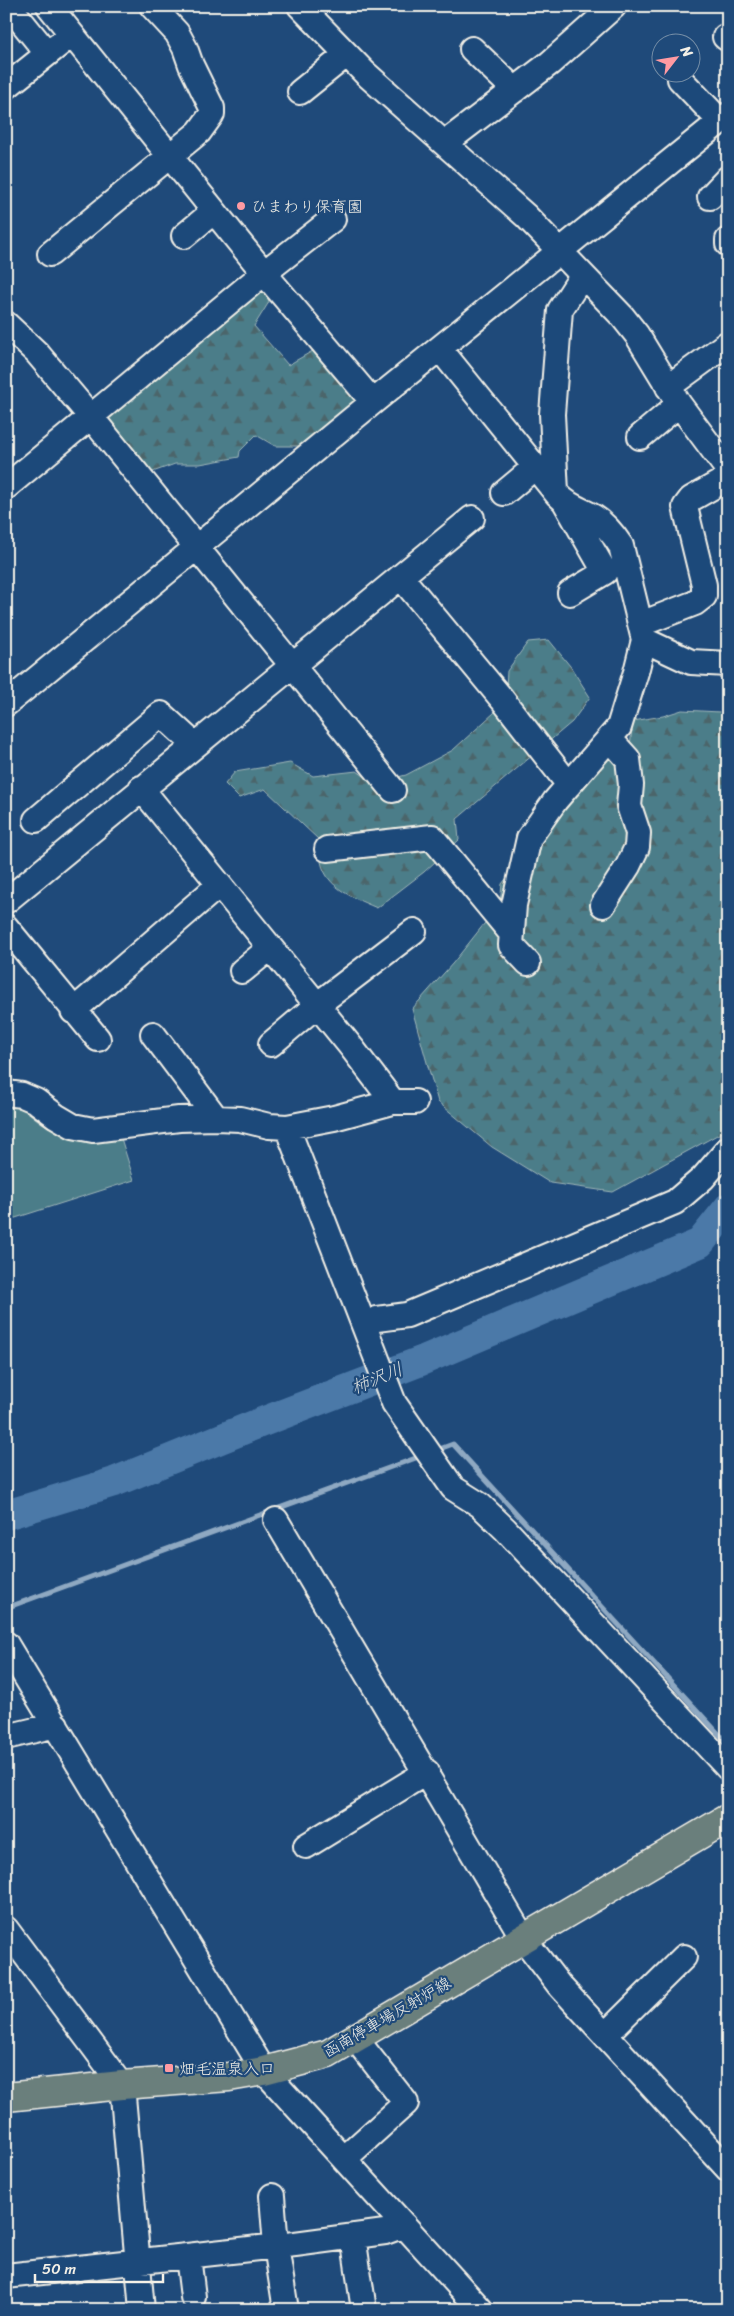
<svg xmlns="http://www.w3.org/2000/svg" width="734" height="2316" font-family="Sriracha,'Klee One',sans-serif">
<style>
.green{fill:#4c7d89;stroke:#a0b7b8}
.forest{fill:url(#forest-firs);stroke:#a0b7b8}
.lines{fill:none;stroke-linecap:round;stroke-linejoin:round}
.stream{stroke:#8fa9c2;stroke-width:5}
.river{stroke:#4c79a8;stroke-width:30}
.minor-casing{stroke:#f4f1e8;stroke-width:28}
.major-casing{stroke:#f4f1e8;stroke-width:31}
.minor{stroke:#1f4a7a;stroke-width:24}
.major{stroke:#6b7f7c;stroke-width:28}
.poi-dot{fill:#ff9aa2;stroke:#1f4a7a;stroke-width:2}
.labels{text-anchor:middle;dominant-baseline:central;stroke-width:4.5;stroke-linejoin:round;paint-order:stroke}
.poi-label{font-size:16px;fill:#f4f1e8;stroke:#1f4a7a;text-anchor:start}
.street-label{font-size:16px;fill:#f4f1e8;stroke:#1f4a7a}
.water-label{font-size:18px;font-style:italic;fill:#dbdfde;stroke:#1f4a7a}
</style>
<defs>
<pattern id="forest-firs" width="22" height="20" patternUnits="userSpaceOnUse" patternTransform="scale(1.25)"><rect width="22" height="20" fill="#4c7d89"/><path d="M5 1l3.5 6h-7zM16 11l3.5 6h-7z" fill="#4b656b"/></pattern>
</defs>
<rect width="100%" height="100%" fill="#1f4a7a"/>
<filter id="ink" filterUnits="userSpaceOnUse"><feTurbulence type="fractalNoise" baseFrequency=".02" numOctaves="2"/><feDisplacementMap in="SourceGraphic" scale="10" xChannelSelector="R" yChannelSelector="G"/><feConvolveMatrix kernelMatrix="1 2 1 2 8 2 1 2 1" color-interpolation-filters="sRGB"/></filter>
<g filter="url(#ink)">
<path class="green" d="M 6,1104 C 29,1108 29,1116 47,1126 C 69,1137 96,1134 120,1135 L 134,1180 L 6,1221 Z"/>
<path class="forest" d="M 258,285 L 265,290 L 269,302 L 254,326 L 288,365 L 318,348 L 367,403 L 299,446 L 275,446 L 256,435 L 240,451 L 239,457 L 200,464 L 175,464 L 147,474 L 105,417 L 127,398 L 133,401 L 140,390 Z
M 549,640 L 570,666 L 590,697 L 572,722 L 457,819 L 459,840 L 424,872 L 377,908 C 344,894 316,883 320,841 L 265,789 L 239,798 L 225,784 L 235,772 L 290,763 L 313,776 L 357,771 L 374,783 L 406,775 L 453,750 L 505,703 L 507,671 L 528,642 Z
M 682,710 L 720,712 L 728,720 L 728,1129 L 613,1192 L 550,1183 L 492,1147 L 438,1102 L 412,1009 L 453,963 L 500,904 L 502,884 L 593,767 L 630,746 L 633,721 L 663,716 Z"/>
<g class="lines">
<path class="stream" d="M 700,1243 L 728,1230
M 434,1451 L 453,1444 L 728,1744
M 6,1608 L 424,1455"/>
<path class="river" d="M 6,1515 L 114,1482 L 257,1424 L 421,1361 L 700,1243 L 728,1208"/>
<defs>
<path id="minor" d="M 9,6 L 47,53
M 49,6 L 264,273 L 373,402
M 300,6 L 365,73 L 526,216 L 622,316 L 637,335 L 679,404 L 728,470
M 725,37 L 728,39
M 472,49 L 515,90
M 680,79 L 720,121
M 6,87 L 71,35
M 300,92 L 346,55
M 445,143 L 550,63 L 614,6
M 710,197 L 728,178
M 184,236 L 214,211
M 728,240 L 728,244
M 50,254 L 199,132 L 212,114 L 212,108 L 191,65 L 185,48 L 177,33 L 152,6
M 6,324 L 37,353 L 91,417 L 393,790
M 440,349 L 557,494 C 571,508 579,508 594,517 C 605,524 614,535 621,546 L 644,640 L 636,672 L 619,727 L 555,801 L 529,838 L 514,905 L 511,945 L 528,963
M 668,387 L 728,343
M 640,437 L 679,404
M 6,487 L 264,273 L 333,219
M 556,492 L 552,414 L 560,310 L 582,276
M 504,493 L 535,467
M 565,502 L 605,572 L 570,593
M 401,577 L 502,699 L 569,785
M 641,624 L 695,603 L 704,596 L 704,585 L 685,507 L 691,499 L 728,478
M 644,640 L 691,662 L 728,664
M 6,704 L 373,402 L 728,115
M 141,788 L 352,1048 L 393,1102
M 36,820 L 161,714 L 195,745
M 327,849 L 432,837 L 512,934
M 6,901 L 472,518
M 603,905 L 628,866 L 637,847 L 638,833 L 629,806 L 631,785 L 628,759 L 610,739
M 6,927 L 98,1039
M 242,971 L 270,948
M 73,1011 L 219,885
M 153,1034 L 216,1118
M 271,1044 L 317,1005 L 414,931
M 6,1093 L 22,1095 L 36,1101 L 56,1116 L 73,1126 L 93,1130 L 179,1119 L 216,1118 L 240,1119 L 269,1126 L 287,1127 L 334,1118 L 393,1102 L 415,1102
M 287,1127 L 394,1403 L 453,1488 L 480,1505 L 505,1529 L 728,1768
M 377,1319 L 407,1315 L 675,1202 L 703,1178 L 728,1149
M 276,1520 L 523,1938 L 559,1985 L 728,2169
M 6,1644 L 264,2071 L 481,2310
M 6,1737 L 56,1725
M 306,1846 L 427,1772
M 6,1929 L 122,2085 L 142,2310
M 605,2035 L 684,1957
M 344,2159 L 406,2103 L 355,2038
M 272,2196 L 276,2246 L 286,2310
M 353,2236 L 364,2310
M 188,2256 L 193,2297
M 6,2276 L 295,2244 L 385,2232 L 404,2225"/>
<path id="major" d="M 6,2097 L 122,2085 L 229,2077 L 264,2071 L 328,2054 L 728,1818"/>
</defs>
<use href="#minor" class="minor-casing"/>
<use href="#major" class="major-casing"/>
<use href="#minor" class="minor"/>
<use href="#major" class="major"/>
</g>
</g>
<g class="poi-dot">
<circle cx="241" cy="206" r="5"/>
<rect x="164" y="2063" width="10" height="10" rx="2.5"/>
</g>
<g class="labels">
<g class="poi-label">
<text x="251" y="206">ひまわり保育園</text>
<text x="179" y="2068">畑毛温泉入口</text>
</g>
<g class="street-label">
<text transform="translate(387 2017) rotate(-30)">函南停車場反射炉線</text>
</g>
<g class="water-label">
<text transform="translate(377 1378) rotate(-22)">柿沢川</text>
</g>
</g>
<rect width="734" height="2316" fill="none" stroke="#1f4a7a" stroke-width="25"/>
<rect x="12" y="12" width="709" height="2291" fill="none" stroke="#f4f1e8" stroke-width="2" filter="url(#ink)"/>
<g transform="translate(676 58) rotate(59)"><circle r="24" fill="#1f4a7a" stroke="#748da6"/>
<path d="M0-4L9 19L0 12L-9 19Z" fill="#ff9aa2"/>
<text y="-8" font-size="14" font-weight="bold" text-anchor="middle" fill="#f4f1e8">N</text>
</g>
<path d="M35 2274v8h128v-8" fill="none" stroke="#f4f1e8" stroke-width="2.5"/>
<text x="42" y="2274" font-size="15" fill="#f4f1e8" stroke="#1f4a7a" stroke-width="4" paint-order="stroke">50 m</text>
</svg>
